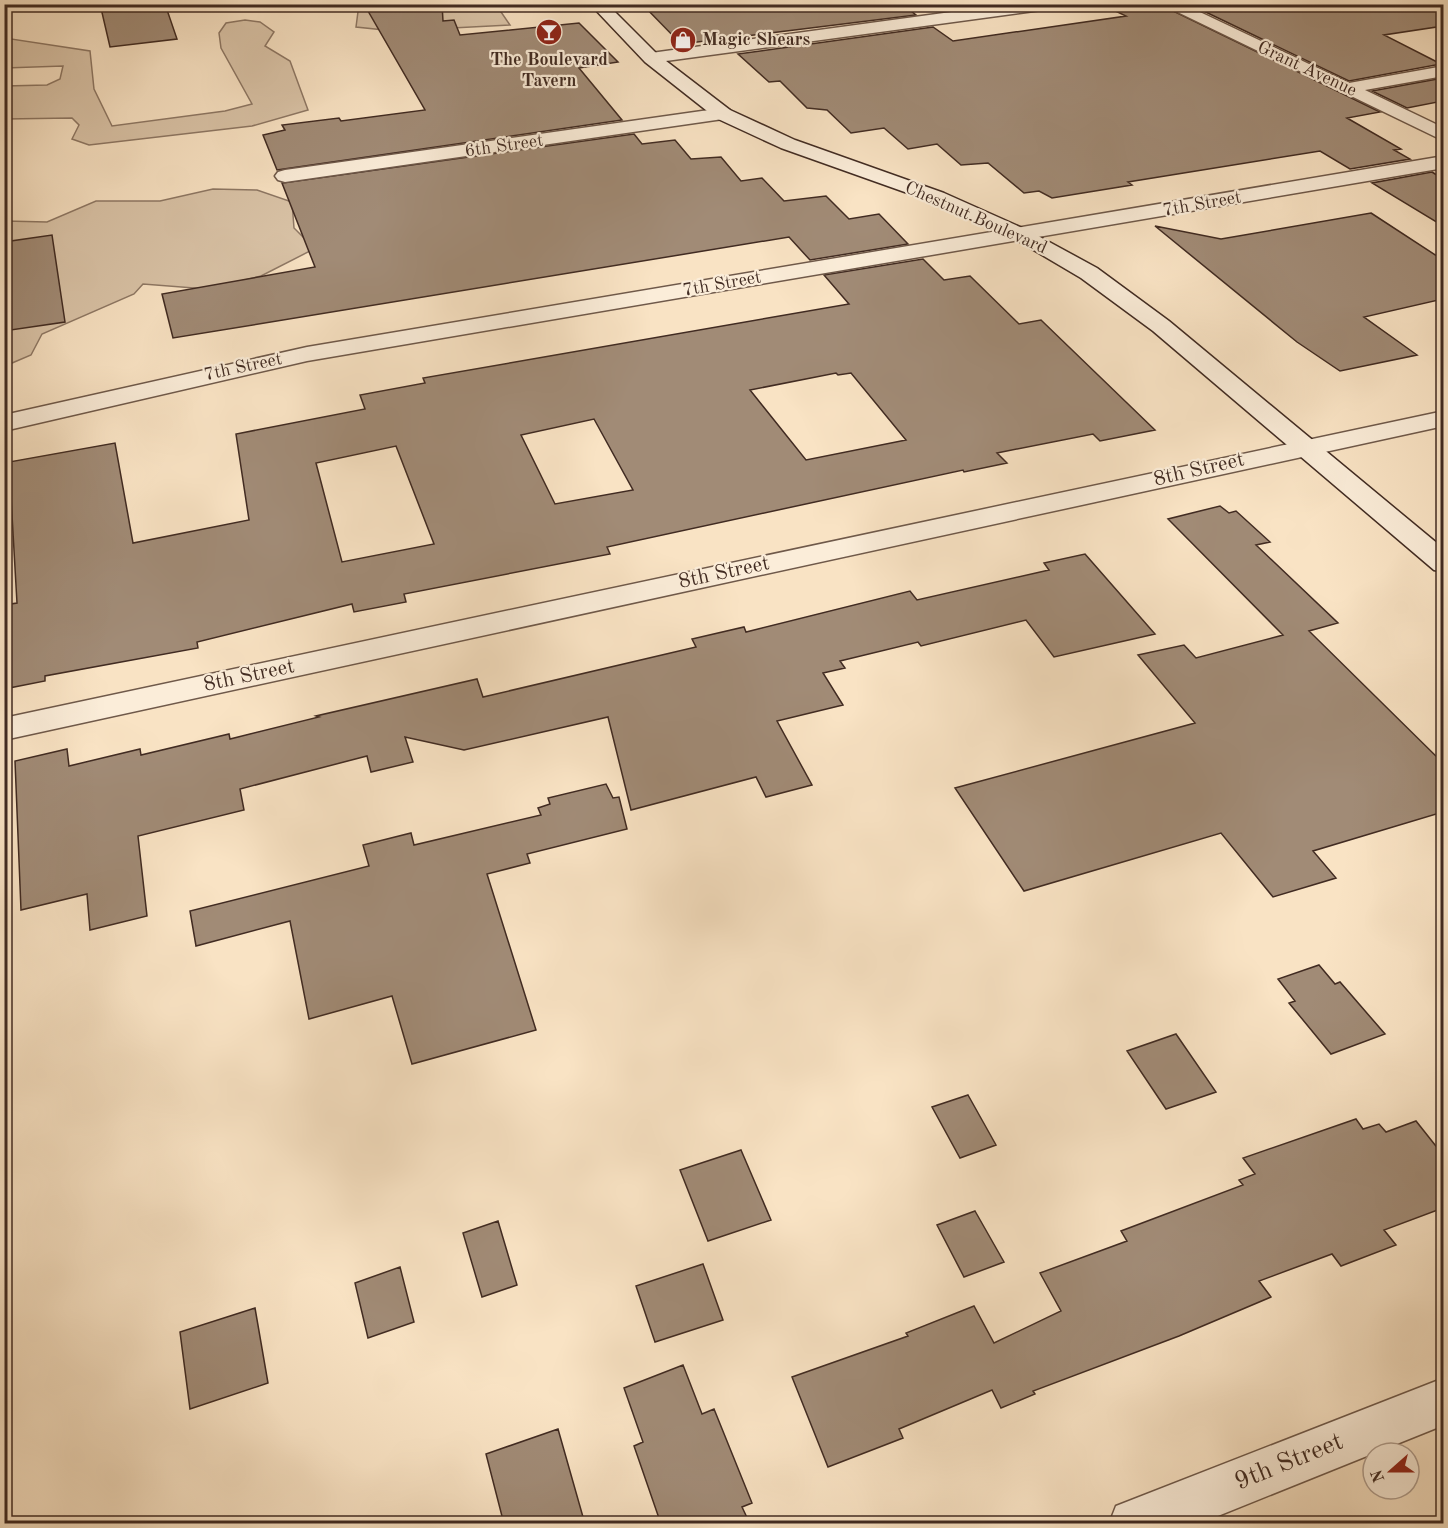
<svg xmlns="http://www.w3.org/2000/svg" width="1448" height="1528" font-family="'Old Standard TT',serif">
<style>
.green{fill:#dac4a8;stroke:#8e7865;stroke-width:1.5}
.building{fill:#a18b76;stroke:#412b22;stroke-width:1.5;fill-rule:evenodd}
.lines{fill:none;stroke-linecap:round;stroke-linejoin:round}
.street-casing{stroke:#6f594a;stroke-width:3}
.secondary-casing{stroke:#412b22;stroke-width:3}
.street{fill:#fbedd9;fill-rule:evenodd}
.secondary{fill:#fbedd9;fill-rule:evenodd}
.labels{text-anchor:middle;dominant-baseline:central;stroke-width:4.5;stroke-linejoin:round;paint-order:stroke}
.far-poi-label{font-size:18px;font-weight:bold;fill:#412b22;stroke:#fbedd9;text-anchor:start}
.far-street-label{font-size:18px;fill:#412b22;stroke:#fbedd9}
.street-label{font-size:21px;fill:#412b22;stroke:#fbedd9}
.near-street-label{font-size:26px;fill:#412b22;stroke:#fbedd9}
</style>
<rect width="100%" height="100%" fill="#f9e3c4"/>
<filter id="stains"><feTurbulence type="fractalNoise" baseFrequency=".00333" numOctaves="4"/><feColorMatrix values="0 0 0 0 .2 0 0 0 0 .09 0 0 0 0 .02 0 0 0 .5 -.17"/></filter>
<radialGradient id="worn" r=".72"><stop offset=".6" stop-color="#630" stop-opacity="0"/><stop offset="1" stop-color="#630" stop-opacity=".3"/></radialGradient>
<path class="green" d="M 359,4 L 473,5 L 471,7 L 499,9 L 510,25 L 394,31 L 356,27 Z
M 245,20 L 260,22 L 274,32 L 265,46 L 290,61 L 308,110 L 252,126 L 89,145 L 72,139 L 79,125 L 72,118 L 5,119 L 5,86 L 47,85 L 60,79 L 63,66 L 5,68 L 5,38 L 90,51 L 94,89 L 112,126 L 225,111 L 252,104 L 221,48 L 219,33 L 226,23 Z
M 213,189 L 257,190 L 292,202 L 294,228 L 305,239 L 310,251 L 261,276 L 207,289 L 143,284 L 134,294 L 42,334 L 31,355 L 5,366 L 5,221 L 47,222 L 96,201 L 160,201 Z"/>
<path class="building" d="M 100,4 L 165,4 L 177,39 L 110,47 Z
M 364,4 L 442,4 L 443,21 L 454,20 L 460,35 L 579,23 L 618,62 L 579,68 L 622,120 L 277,170 L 263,135 L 285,130 L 282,125 L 339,118 L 341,121 L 425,110 Z
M 642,4 L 902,4 L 916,15 L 681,44 Z
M 1101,4 L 1159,4 L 1380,112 L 1347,118 L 1401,149 L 1394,150 L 1410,159 L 1350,169 L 1320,151 L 1128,182 L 1132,185 L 1052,198 L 1039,191 L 1024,193 L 988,163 L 961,165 L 937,144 L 908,149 L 884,128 L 851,133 L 827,110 L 807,108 L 780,81 L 769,82 L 738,54 L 933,27 L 953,41 L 1126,16 Z
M 1189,4 L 1441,4 L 1443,26 L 1384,35 L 1441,64 L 1349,81 Z
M 1443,78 L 1443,101 L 1407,108 L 1372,91 Z
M 634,134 L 642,144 L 675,140 L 691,159 L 721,157 L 741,181 L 762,178 L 784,201 L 826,196 L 849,219 L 879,214 L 908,244 L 810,260 L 789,237 L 173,338 L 162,294 L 315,267 L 282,183 Z
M 1432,172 L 1443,179 L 1443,226 L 1372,183 Z
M 1371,213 L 1443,260 L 1443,299 L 1364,317 L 1417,355 L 1340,371 L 1297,342 L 1155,226 L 1221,239 Z
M 52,235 L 65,322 L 4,331 L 4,242 Z
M 923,259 L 944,280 L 970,276 L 1019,324 L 1041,320 L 1155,430 L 1100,441 L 1093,434 L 997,453 L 1007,463 L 964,472 L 963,470 L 607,547 L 610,554 L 404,594 L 406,602 L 354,612 L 352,604 L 197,642 L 198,648 L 45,676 L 45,681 L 4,689 L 4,605 L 17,603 L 9,462 L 115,443 L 133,543 L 249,520 L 236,434 L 365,409 L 360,395 L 425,383 L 423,378 L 849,304 L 824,275 ZM 836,373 L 838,375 L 851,373 L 906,440 L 806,460 L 750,390 ZM 594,419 L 633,490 L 555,504 L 521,435 ZM 396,446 L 434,544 L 342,562 L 316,463 Z
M 1220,506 L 1229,513 L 1236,511 L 1270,542 L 1256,545 L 1338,623 L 1309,631 L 1443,763 L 1443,812 L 1313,851 L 1336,878 L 1273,897 L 1221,833 L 1024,891 L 955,788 L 1195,723 L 1138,655 L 1184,645 L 1196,658 L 1283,635 L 1168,519 Z
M 1085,554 L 1155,634 L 1054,657 L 1026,620 L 921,646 L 918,642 L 840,661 L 845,668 L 823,673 L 843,705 L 777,721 L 812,785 L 766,797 L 756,777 L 631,810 L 608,717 L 464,750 L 405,737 L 413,762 L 371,772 L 367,756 L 240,789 L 244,810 L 138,836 L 147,916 L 90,930 L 87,894 L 21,910 L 15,761 L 67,749 L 69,766 L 140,749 L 141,755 L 229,734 L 230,739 L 319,717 L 316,716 L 477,679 L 483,697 L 696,647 L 692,639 L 744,627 L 746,632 L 910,591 L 917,600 L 1049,570 L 1044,563 Z
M 606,784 L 613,798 L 619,797 L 627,829 L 527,854 L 530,863 L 487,874 L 536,1030 L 412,1064 L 392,996 L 309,1019 L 290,921 L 196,946 L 190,911 L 369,866 L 363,845 L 411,833 L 414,845 L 541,815 L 538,808 L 550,804 L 548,798 Z
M 1319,965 L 1335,984 L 1340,982 L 1385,1034 L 1331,1054 L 1289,1003 L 1295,1001 L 1278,979 Z
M 1176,1034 L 1216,1092 L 1166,1109 L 1127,1051 Z
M 968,1095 L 996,1145 L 960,1158 L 932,1107 Z
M 1356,1119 L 1363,1129 L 1379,1124 L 1386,1132 L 1416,1121 L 1443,1155 L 1443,1208 L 1384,1230 L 1396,1245 L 1341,1266 L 1332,1254 L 1259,1281 L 1271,1297 L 1179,1336 L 1033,1391 L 1035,1394 L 1001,1408 L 992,1390 L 899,1429 L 903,1438 L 828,1467 L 792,1377 L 908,1336 L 906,1333 L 974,1306 L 994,1343 L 1061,1311 L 1040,1273 L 1127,1241 L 1121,1231 L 1243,1185 L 1239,1180 L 1255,1174 L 1243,1158 Z
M 741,1150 L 771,1220 L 708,1241 L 680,1170 Z
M 975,1211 L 1004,1262 L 964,1277 L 937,1225 Z
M 498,1221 L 517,1285 L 482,1297 L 463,1233 Z
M 703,1264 L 723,1320 L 655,1342 L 636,1286 Z
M 400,1267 L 414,1322 L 368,1338 L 355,1283 Z
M 255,1308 L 268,1383 L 190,1409 L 180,1332 Z
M 683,1365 L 702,1414 L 714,1409 L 752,1503 L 742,1507 L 750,1524 L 661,1524 L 634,1446 L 643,1442 L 624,1388 Z
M 558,1429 L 585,1524 L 504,1524 L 486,1454 Z"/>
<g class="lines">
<defs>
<path id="street" d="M 1010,4 L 1057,4 L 1049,9 L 651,63 L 642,58 L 651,53 Z
M 1161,4 L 1183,4 L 1349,83 L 1444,66 L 1444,76 L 1365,90 L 1444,128 L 1444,141 Z
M 723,108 L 730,110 L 732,114 L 730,118 L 285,182 L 278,180 L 275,176 L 278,172 L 285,170 Z
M 1444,156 L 1444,168 L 307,361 L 4,431 L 4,415 L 307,347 Z
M 1444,411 L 1444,426 L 4,740 L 4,718 Z
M 1444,1378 L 1444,1425 L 1198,1524 L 1109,1524 L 1116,1506 Z"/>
<path id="secondary" d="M 590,4 L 607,4 L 657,54 L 730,110 L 795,140 L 944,193 L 1029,231 L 1097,268 L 1169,321 L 1444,549 L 1444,572 L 1434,570 L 1153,331 L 1081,278 L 1015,239 L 930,201 L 781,148 L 716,118 L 645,62 Z"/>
</defs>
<use href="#street" class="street-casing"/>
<use href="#secondary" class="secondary-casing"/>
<use href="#street" class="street"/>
<use href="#secondary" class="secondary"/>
</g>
<defs>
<symbol id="bar-disc" viewBox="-11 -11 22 22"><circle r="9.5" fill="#8f2418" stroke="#fbedd9"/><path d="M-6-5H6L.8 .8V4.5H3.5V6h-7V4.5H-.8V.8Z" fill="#fff"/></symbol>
<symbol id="shop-disc" viewBox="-11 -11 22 22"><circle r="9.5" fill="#8f2418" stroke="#fbedd9"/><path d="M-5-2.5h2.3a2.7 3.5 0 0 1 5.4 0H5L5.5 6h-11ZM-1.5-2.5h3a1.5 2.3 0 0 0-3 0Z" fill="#fff"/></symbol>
</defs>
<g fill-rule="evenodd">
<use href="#bar-disc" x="534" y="17" width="30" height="30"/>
<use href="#shop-disc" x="668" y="25" width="30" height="30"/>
</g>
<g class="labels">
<g class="far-poi-label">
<text x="702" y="40">Magic Shears</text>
<text x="549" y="60" text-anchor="middle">The Boulevard<tspan x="549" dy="21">Tavern</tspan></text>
</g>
<g class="far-street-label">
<text transform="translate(1307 69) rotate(25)">Grant Avenue</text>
<text transform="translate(504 146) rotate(-8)">6th Street</text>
<text transform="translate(1202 204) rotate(-10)">7th Street</text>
<text transform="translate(976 218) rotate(24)">Chestnut Boulevard</text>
<text transform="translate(722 284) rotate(-10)">7th Street</text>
<text transform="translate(243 367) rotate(-12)">7th Street</text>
</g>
<g class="street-label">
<text transform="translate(1199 470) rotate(-13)">8th Street</text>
<text transform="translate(724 573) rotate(-12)">8th Street</text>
<text transform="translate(249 676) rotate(-12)">8th Street</text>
</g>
<g class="near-street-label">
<text transform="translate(1289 1462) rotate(-22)">9th Street</text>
</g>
</g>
<rect width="1448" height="1528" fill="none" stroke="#f9e3c4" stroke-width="24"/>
<rect x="6" y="6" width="1436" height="1516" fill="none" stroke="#412b22" stroke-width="3"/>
<rect x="12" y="12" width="1424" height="1504" fill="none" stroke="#412b22" stroke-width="1.5"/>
<g transform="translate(1391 1471) rotate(249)"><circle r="28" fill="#fbedd9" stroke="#b19f90" stroke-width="1.5"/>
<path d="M0-4.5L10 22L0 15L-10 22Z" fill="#8f2418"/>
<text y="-9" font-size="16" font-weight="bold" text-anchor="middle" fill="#412b22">N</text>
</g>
<rect width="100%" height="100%" filter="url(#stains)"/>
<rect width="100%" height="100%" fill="url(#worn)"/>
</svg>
